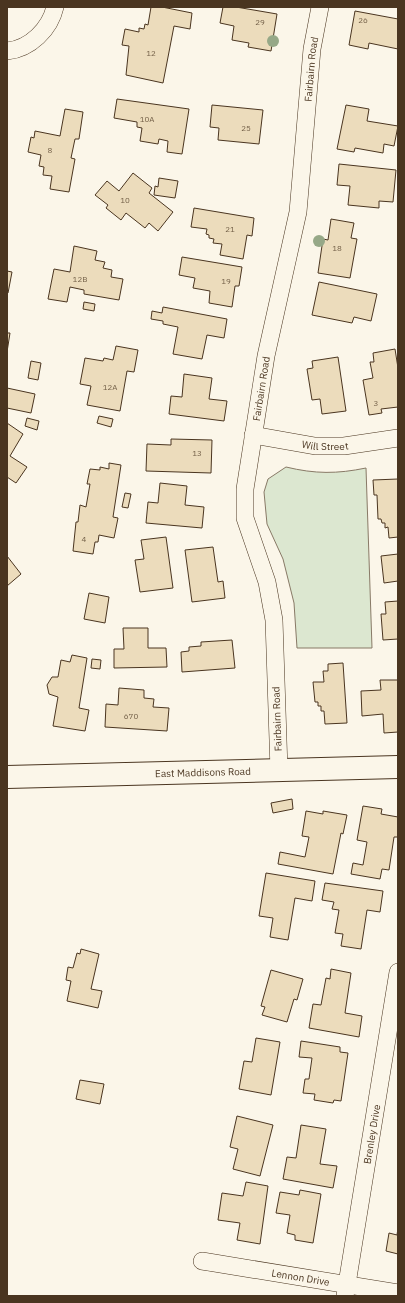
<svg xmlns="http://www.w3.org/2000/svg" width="405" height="1303" font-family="'IBM Plex Sans',sans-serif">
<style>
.green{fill:#dce7d0;stroke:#887966}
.building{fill:#ecdcbc;stroke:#4a3520}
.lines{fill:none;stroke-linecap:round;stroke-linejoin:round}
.street-casing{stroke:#4a3520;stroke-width:18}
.secondary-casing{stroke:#4a3520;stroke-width:24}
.street{stroke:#fbf6e9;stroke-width:17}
.secondary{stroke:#fbf6e9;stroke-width:22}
.tree{fill:#96a887}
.labels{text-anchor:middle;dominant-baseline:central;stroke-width:3;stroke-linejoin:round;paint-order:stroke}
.number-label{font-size:8px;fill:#725f47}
.street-label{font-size:10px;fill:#4a3520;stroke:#fbf6e9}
</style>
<rect width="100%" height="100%" fill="#fbf6e9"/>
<path class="green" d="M 286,467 C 315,474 337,474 366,468 L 372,648 L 297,648 L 294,603 L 283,559 L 267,524 L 264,492 L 268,479 Z"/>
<path class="building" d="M 151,7 L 162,7 L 192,13 L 190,29 L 174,26 L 163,83 L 126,75 L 129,46 L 122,45 L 125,29 L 139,32 L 139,28 L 144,29 L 145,24 L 148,25 Z
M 223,7 L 236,7 L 277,14 L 271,51 L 248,47 L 249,43 L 232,40 L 234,26 L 220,23 Z
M 355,11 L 398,19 L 398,49 L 369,43 L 368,49 L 349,45 Z
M 117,99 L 189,109 L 182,154 L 167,152 L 168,141 L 159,139 L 158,144 L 140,141 L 142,128 L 137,127 L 137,122 L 114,118 Z
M 212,105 L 263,110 L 259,144 L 218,140 L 219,128 L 210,127 Z
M 346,105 L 369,109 L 367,121 L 398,126 L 394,146 L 384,144 L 383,153 L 355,148 L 354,152 L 337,149 Z
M 65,109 L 83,112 L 79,139 L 75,139 L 71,158 L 75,159 L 69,192 L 50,189 L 52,176 L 43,175 L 44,167 L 39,166 L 41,155 L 28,152 L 31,137 L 34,138 L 35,131 L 60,136 Z
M 339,164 L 396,170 L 393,202 L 379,201 L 379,208 L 348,205 L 350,186 L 337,185 Z
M 133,173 L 152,188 L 149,193 L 173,212 L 158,231 L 149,223 L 145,228 L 126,213 L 121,220 L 106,208 L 108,205 L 95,195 L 107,181 L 119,191 Z
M 159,178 L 178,181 L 175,198 L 154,195 L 155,186 L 158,187 Z
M 194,208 L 254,218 L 252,236 L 247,235 L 243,259 L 220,255 L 222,244 L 213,243 L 214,239 L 209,238 L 209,235 L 206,234 L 207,229 L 191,227 Z
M 331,219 L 354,223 L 351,238 L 357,239 L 350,278 L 318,273 L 323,239 L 328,240 Z
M 74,246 L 97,251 L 95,260 L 105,262 L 103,268 L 112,270 L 111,277 L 123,279 L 119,300 L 84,294 L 84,290 L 70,287 L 67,302 L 48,299 L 54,269 L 70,272 Z
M 182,257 L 242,267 L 239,286 L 235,286 L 232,307 L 209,303 L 210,291 L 193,288 L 195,278 L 179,275 Z
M 7,271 L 12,272 L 8,293 L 7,293 Z
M 319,282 L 377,294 L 371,321 L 354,317 L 352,323 L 312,315 Z
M 84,302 L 95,304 L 94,311 L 83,309 Z
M 163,307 L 227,319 L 224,338 L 207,335 L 202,359 L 173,354 L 178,327 L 163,324 L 163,321 L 151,319 L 152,311 L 162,313 Z
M 7,333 L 10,333 L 7,352 Z
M 116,346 L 138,350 L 134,372 L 127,371 L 120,411 L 87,405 L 91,386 L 80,384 L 85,358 L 103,361 L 104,358 L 113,360 Z
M 395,349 L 398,368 L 398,407 L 381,409 L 382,413 L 369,415 L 363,380 L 373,378 L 370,362 L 374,362 L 373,353 Z
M 338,357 L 346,411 L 322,414 L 320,399 L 312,400 L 307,369 L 313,368 L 312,361 Z
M 31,361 L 41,363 L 38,380 L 28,378 Z
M 184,374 L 212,378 L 209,399 L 227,401 L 224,421 L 169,414 L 171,396 L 182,397 Z
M 7,388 L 35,394 L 31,413 L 7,408 Z
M 99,416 L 113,419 L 111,427 L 97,423 Z
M 27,418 L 39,421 L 37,430 L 25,426 Z
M 7,423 L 23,434 L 10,456 L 27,467 L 16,483 L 7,477 Z
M 171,439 L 212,440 L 211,473 L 146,471 L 147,444 L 171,445 Z
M 109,463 L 121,465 L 113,517 L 118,518 L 114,538 L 99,535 L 98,542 L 95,542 L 93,554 L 73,551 L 76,522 L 78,522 L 80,505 L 86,507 L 90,484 L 87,484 L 90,469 L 100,470 L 100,467 L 109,469 Z
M 398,479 L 398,537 L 389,538 L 388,527 L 385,528 L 385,523 L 382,523 L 381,519 L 378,519 L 377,495 L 374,495 L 373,480 Z
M 160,483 L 187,486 L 185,505 L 204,507 L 202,528 L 146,523 L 148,502 L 158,503 Z
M 125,493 L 131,494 L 128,508 L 122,507 Z
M 166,537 L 173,588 L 140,592 L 135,560 L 144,559 L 141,540 Z
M 213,547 L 218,582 L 223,581 L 225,598 L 192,602 L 185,550 Z
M 398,554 L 398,581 L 384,583 L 381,556 Z
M 7,556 L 21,574 L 7,586 Z
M 89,593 L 109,597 L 105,623 L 84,619 Z
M 398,601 L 398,639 L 383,640 L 381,614 L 386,614 L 385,602 Z
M 123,628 L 148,628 L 148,648 L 166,648 L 167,667 L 114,668 L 114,649 L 124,649 Z
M 232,640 L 235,668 L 182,672 L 181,652 L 189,651 L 189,647 L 201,646 L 201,642 Z
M 72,655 L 87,658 L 79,708 L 89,710 L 85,731 L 53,726 L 58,697 L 49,694 L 47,685 L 52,677 L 58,677 L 61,660 L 70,662 Z
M 92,659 L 101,660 L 100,669 L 91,668 Z
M 343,663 L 347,723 L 325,724 L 324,711 L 321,711 L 321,706 L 318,706 L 318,702 L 315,702 L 313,682 L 324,682 L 323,671 L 328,671 L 328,664 Z
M 380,680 L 398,680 L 398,732 L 384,733 L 383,714 L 362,716 L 361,691 L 381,690 Z
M 119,688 L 144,690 L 144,698 L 154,699 L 153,707 L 169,708 L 167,731 L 105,727 L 106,704 L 118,705 Z
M 292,799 L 293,809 L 273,813 L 271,803 Z
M 363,806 L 382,809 L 381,814 L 398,817 L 398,837 L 394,837 L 389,870 L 382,869 L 380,879 L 351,874 L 353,863 L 363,865 L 367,842 L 357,840 Z
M 306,811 L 323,814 L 323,811 L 347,815 L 343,834 L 341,833 L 333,874 L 278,864 L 280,852 L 305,857 L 309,837 L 302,836 Z
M 266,873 L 315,881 L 312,901 L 295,898 L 288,940 L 270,937 L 273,918 L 259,916 Z
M 325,883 L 383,891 L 380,912 L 367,910 L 361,949 L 341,946 L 343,934 L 335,933 L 339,910 L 332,909 L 334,902 L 322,900 Z
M 81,949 L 99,954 L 91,989 L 102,991 L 98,1008 L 67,1001 L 71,981 L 66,980 L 68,967 L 73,968 L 77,953 L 80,954 Z
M 331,969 L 351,973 L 345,1013 L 362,1016 L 359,1037 L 309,1028 L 313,1004 L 321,1005 L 326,978 L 330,979 Z
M 271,970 L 303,979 L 297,1000 L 294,999 L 287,1022 L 262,1015 L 265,1007 L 261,1006 Z
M 256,1038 L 280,1042 L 271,1095 L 239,1089 L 244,1061 L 252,1062 Z
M 301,1041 L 340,1047 L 340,1052 L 348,1053 L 341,1101 L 334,1100 L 333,1103 L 314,1100 L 315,1094 L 303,1093 L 305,1079 L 309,1079 L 312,1058 L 299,1057 Z
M 80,1080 L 104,1084 L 100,1104 L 76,1099 Z
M 237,1116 L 273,1125 L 260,1176 L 233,1169 L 238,1149 L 230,1147 Z
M 301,1125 L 326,1129 L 320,1164 L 337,1166 L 333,1188 L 283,1179 L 287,1157 L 296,1158 Z
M 246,1182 L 268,1186 L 260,1244 L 237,1240 L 240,1223 L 218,1220 L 222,1193 L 243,1196 Z
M 300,1190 L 321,1194 L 313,1243 L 295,1240 L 295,1235 L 287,1233 L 290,1215 L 276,1213 L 280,1192 L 299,1195 Z
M 398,1228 L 398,1254 L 386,1251 L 389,1233 L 397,1235 Z"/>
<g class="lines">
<defs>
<g id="street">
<path d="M 7,51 C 30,49 50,29 55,7"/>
<path id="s1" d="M 253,435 L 315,446 L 344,446 L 398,438"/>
<path id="s2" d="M 279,770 L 274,620 L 267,582 L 245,518 L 245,489 L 266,356 L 298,212 L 312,49 L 320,7"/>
<path id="s3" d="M 202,1261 L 398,1293"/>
<path id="s4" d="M 345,1296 L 398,972"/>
</g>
<g id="secondary">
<path id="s5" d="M 7,777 L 398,767"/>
</g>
</defs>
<use href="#street" class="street-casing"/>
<use href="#secondary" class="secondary-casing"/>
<use href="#street" class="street"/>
<use href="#secondary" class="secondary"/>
</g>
<g class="tree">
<circle cx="273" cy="41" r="6"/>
<circle cx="319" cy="241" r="6"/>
</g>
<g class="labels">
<g class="number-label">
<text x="363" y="20">26</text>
<text x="260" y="22">29</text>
<text x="151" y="53">12</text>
<text x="147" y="119">10A</text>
<text x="246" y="128">25</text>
<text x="50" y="150">8</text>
<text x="125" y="200">10</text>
<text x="230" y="229">21</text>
<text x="337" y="248">18</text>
<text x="80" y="279">12B</text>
<text x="226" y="281">19</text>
<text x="110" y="387">12A</text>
<text x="376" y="403">3</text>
<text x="197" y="453">13</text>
<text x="84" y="539">4</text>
<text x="131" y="716">670</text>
</g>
<g class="street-label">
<text stroke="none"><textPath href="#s2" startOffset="711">Fairbairn Road</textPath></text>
<text stroke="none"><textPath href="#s2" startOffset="387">Fairbairn Road</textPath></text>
<text stroke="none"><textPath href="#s1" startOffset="73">Will Street</textPath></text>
<text transform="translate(277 719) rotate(-92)">Fairbairn Road</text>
<text stroke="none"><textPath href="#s5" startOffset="196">East Maddisons Road</textPath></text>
<text stroke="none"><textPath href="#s4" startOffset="164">Brenley Drive</textPath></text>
<text stroke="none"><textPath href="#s3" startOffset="100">Lennon Drive</textPath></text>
</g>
</g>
<rect width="405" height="1303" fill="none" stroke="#4a3520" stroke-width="16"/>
</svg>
